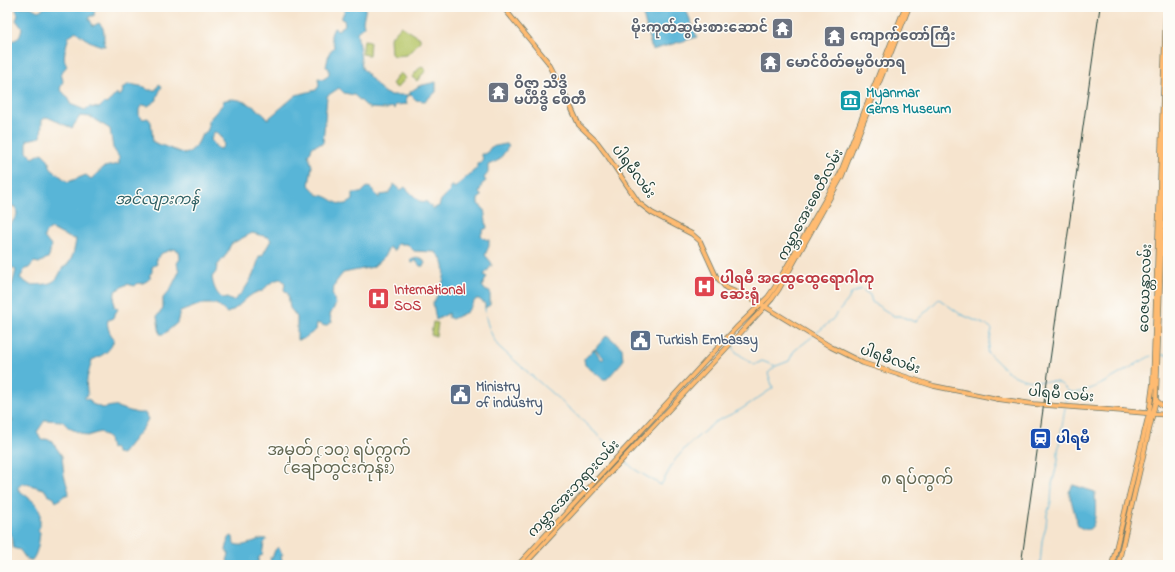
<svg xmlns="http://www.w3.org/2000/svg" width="1175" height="572" font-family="'Indie Flower','Noto Sans Myanmar',sans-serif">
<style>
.green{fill:#b8c76a;stroke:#6c824f}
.water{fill:#59b5d7;stroke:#3c7986;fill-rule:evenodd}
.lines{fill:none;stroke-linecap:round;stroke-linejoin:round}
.stream{stroke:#59b5d7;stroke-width:1}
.major-casing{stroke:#6a776a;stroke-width:5.5}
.major{stroke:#ffbb71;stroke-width:4}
.rail{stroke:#1f3d34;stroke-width:1}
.major-bridge-casing{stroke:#6a776a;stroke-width:5.5;stroke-linecap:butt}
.major-bridge{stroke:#ffbb71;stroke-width:4}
.labels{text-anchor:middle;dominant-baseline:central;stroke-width:3;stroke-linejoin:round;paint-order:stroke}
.worship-label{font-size:14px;font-weight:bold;fill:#5b616d;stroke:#fdfcf7;text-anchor:start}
.culture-label{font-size:14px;font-weight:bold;fill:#0d838f;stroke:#fdfcf7;text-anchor:start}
.street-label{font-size:14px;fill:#1f3d34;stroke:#fdfcf7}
.health-label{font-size:14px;font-weight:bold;fill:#be3a42;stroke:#fdfcf7;text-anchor:start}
.service-label{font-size:14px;font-weight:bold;fill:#4e5e75;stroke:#fdfcf7;text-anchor:start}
.transit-label{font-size:14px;font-weight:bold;fill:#164399;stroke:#fdfcf7;text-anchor:start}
.water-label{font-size:15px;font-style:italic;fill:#306165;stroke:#fdfcf7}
.quarter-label{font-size:16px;fill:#636751;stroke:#fdfcf7}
</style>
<rect width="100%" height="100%" fill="#fdfcf7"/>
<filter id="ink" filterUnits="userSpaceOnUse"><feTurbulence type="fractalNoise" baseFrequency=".025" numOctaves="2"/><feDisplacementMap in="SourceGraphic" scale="8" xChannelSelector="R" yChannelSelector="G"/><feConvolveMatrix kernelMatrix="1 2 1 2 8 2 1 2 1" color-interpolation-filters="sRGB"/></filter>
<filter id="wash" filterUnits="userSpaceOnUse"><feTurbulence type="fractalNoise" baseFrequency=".012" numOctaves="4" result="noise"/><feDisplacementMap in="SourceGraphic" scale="16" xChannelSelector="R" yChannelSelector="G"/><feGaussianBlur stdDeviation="0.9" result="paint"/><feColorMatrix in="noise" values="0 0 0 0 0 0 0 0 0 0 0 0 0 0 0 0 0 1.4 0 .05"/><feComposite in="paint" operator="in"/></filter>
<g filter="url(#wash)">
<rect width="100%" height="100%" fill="#f6e4ce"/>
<path class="green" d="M 401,26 L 420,38 L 420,41 L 407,55 L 393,56 L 391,53 L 390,38 Z
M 364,40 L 370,41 L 369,55 L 362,54 Z
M 421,66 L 426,70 L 417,81 L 412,77 Z
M 400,73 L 406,78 L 397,88 L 392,84 Z
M 433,322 L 438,323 L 436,336 L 431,335 Z"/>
<path class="water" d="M 15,7 L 31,7 L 38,11 L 46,7 L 95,7 L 94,16 L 90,16 L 89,18 L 93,26 L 99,23 C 107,29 102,38 105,46 C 96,46 81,37 76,31 L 69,36 C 67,44 61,58 67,66 L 61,73 L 63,81 L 60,89 L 69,99 L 70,104 L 85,110 L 89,107 L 99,108 L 104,103 L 107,104 L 116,94 L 117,93 L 118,96 L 121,95 L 123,91 L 122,89 L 129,84 L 145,87 L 148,90 L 156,90 L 159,84 L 162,86 L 157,97 L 157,100 L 148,106 L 143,105 L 139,109 L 139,115 L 143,119 L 148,118 L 151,122 L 153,142 L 185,154 C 193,151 199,143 201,136 L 208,130 L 208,121 L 223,104 L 223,101 C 239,94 258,108 268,119 L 296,95 L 316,90 L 319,86 L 318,78 L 324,79 L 329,75 L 329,68 L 326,67 L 329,53 L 334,47 C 334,39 327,41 334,28 L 338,30 L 345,25 L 344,20 L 341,19 L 346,7 L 366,7 L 363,21 L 364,26 L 357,32 L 362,68 L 383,92 L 389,95 L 410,95 L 410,92 L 419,86 L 436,82 L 436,92 L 425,101 L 416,100 L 411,95 L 407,96 L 406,99 L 407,104 L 395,105 L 394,109 L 392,107 L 387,109 L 369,108 L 354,95 L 344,93 L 339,88 L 327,96 L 323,143 L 313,146 L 310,152 L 308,154 L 312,166 L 309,185 L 318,195 C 333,195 338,212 353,200 L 353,193 L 361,193 L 367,187 L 371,188 L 379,198 L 380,195 L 388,194 L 394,184 L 401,190 L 405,187 L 419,201 L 427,202 L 433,209 L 439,206 L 441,200 L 450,191 L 449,188 L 452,185 L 454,188 L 477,168 L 477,163 L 481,162 L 483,158 L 481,154 L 486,154 L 491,147 L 506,144 L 509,146 L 499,160 L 488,165 L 488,173 L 484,178 L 486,181 L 482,184 L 479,193 L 482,196 L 478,199 L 478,204 L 484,209 L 487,228 L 483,230 L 481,235 L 483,238 L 489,240 L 489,246 L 485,255 L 491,262 L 492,265 L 484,275 L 487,277 L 482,286 L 486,291 L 490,291 L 490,305 L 485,308 L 485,304 L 479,299 L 476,299 L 467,312 L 452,319 L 448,317 L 449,313 L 436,320 L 433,303 C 443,287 452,265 435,252 L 414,251 L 407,244 L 397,244 L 394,251 L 389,247 L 384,257 L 373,267 L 343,273 L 336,282 L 332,293 L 336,304 L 330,315 L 332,322 L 325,326 L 317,323 L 316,330 L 303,339 L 297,340 L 297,317 L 290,308 L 288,294 L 284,290 L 285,283 L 281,279 C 274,279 266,286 263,291 C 248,291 240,309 227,313 L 216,304 L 201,304 L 180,312 L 177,323 L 164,334 L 160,334 L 157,316 L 163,309 L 163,298 L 170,290 L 179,272 L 177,263 L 180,259 L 179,251 L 174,249 L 162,253 L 156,260 L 157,264 L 152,267 L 152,272 L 149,276 L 151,277 C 149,280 142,285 138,283 L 135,286 L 127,284 L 115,291 L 114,307 L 118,309 L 112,319 L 108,320 C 106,325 110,335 114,338 C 112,351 103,355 92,360 C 89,372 84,383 88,395 L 84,398 L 90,400 L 92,404 L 103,408 L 113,406 L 137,413 L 145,413 L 148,419 L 143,428 L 122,454 L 117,453 L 114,448 L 111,449 L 109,439 L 100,432 L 87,436 L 69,428 L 62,421 L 45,420 L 37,432 L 41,440 L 44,439 L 51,440 L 62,456 L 64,475 L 69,492 L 68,495 L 65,495 L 56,502 L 54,498 L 48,495 L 44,489 L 23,483 L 18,487 L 18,489 C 27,498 38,501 41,515 L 40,516 L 40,526 L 38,530 L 40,532 C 39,541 38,553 32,560 L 27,560 L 20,550 L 13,548 L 11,535 L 7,532 L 7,424 L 10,420 L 13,422 L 7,409 L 7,290 L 12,285 L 16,270 L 10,266 L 7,267 L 7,224 L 11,224 L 17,215 L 16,207 L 12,206 L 7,199 L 7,89 L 11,82 L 9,79 L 11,73 L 7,66 L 7,43 C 17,38 20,41 22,28 L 16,20 L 18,15 ZM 80,116 L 91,117 L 110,129 L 113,148 L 119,157 L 119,164 L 104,167 L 91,179 L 86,175 L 68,182 L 51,169 L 48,159 L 42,153 L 33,158 L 27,152 L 27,140 L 41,137 L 42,120 L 47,117 L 72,128 ZM 216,132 C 221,134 223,139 224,145 L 221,149 L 217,148 L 211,140 L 213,133 ZM 52,229 C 58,232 69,239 76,239 C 75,248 72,265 62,268 C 56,286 47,284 30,285 L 20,278 L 25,269 L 29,268 L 34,262 L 39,263 L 49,257 L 51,246 L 44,237 L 46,232 ZM 252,233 L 268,237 L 271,240 L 262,256 L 259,256 C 256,273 246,291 233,301 L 227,298 L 224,299 C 216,295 213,285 212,277 L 216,272 L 217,266 L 226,255 L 231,244 Z
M 641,7 L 685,7 L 697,37 L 652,50 Z
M 416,257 L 423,259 L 425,263 L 423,266 L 420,266 L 415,260 L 413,263 L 410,262 L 411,259 L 415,259 Z
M 607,335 L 622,348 L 623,361 L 607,379 L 603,379 L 585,365 L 584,359 L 594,349 L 602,360 L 604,358 L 595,349 Z
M 1073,485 L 1095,492 C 1095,503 1100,541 1078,526 L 1069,492 Z
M 231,536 L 233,537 L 234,544 C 248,549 254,537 267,539 L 264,543 L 262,555 L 259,557 L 257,565 L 231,565 L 227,561 L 229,554 L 226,550 L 229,538 Z
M 278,547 L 283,555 L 281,556 L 283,565 L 271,565 L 270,557 L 272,558 L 275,550 Z"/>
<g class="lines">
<path class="stream" d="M 485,308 C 485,321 491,335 498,346 L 571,410 L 617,453
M 814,335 L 831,321 L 848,300 L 851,294 L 861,289 L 870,295 L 872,302 L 894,316 L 900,316 L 915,322 L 939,299 L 960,314 L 990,327 L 992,329 L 987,352 C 1003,367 1009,377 1032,381 C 1040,382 1049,381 1057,382 C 1063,384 1066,391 1071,392 C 1091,396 1133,364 1151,356
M 732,344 L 736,352 L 754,365 L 762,361 L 776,366 L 789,361 L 794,351 L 812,337
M 1159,355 L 1168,355
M 1065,404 L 1070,393
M 624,460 L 634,469 L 661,485 L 675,460 L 687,446 L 715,422 L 740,410 L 773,388 L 768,373 L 775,367
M 1040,565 L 1042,541 L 1046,526 L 1047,514 L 1051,503 L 1052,484 L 1058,461 L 1058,451 L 1065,408"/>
</g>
</g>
<g filter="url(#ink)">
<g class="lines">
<defs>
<path id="major" d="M 503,7 L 548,62 L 564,92 L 579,125 L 597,142 L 606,154 L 639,203 L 652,213 L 692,234 L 700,241 L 716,276 L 726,288 L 751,298 L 831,347 L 863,363 L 934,386 L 998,399
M 1156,400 L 1168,411
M 1123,411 L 1168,415
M 518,565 L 736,328 L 768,297 L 775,287 L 840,174 L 905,7
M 524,565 L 772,299 L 779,289 L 842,176 L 909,7
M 1112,565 L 1149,413 L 1153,383 L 1166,7
M 1118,565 L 1156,400 L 1168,60"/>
</defs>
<use href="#major" class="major-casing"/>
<use href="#major" class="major"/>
<path class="rail" d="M 1021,565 L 1100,7"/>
<defs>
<path id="major-bridge" d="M 998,399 L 1033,404 L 1123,411"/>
</defs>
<use href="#major-bridge" class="major-bridge-casing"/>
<use href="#major-bridge" class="major-bridge"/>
</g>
</g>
<defs>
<symbol id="temple-square" viewBox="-11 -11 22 22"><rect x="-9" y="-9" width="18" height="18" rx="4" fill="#6b7280" stroke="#fdfcf7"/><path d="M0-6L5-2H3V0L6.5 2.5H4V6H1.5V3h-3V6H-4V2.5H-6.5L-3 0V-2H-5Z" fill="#fff"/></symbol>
<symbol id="museum-square" viewBox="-11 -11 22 22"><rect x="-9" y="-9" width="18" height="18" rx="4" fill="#0f9aa8" stroke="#fdfcf7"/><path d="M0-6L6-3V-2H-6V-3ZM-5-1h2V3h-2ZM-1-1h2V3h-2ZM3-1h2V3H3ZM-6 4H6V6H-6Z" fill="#fff"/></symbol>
<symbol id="hospital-square" viewBox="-11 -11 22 22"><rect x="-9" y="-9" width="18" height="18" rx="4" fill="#e0444e" stroke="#fdfcf7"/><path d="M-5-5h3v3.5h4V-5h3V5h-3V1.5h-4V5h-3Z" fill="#fff"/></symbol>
<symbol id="civic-square" viewBox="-11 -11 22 22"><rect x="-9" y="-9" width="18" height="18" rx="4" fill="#5c6f8a" stroke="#fdfcf7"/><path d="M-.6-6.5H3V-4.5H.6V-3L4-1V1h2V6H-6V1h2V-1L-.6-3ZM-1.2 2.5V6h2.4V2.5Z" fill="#fff"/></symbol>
<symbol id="station-square" viewBox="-11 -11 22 22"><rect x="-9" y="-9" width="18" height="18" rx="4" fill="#1a4fb4" stroke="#fdfcf7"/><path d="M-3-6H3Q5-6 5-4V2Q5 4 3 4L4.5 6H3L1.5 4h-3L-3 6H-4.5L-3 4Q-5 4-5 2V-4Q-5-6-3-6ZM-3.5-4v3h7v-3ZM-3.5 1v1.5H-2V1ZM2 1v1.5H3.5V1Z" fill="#fff"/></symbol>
</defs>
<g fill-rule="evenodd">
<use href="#temple-square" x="770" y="16" width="25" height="25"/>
<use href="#temple-square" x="822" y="24" width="25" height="25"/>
<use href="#temple-square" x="758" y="50" width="25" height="25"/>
<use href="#temple-square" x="486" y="80" width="25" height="25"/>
<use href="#museum-square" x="838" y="88" width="25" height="25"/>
<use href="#hospital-square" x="692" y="274" width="25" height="25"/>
<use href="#hospital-square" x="366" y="286" width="25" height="25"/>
<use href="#civic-square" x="628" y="328" width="25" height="25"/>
<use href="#civic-square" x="448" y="382" width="25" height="25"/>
<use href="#station-square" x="1028" y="426" width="25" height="25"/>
</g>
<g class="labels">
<g class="worship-label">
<text x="768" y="28" text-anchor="end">မိုးကုတ်ဆွမ်းစားဆောင်</text>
<text x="850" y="36">ကျောက်တော်ကြီး</text>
<text x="786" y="63">မောင်ဝိတ်ဓမ္မဝိဟာရ</text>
<text x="514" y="84">ဝိဇ္ဇာ သိဒ္ဓိ<tspan x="514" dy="16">မဟိဒ္ဓိ စေတီ</tspan></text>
</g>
<g class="culture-label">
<text x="866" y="93">Myanmar<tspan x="866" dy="16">Gems Museum</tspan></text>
</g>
<g class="street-label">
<text transform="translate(633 172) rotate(53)">ပါရမီလမ်း</text>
<text transform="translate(811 205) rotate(-62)">ကမ္ဘာအေးစေတီလမ်း</text>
<text transform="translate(1146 288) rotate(-88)">ဝေဇယန္တာလမ်း</text>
<text transform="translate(890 360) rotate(19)">ပါရမီလမ်း</text>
<text transform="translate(1061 395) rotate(5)">ပါရမီ လမ်း</text>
<text transform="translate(574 489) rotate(-47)">ကမ္ဘာအေးဘုရားလမ်း</text>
</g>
<g class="health-label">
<text x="720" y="279">ပါရမီ အထွေထွေရောဂါကု<tspan x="720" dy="16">ဆေးရုံ</tspan></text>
<text x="394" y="290">International<tspan x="394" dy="16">SOS</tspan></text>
</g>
<g class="service-label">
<text x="656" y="340">Turkish Embassy</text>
<text x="476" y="387">Ministry<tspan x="476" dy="16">of industry</tspan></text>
</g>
<g class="transit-label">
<text x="1056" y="439">ပါရမီ</text>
</g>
<g class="water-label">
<text x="157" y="200">အင်လျားကန်</text>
</g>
<g class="quarter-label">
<text x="339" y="451">အမှတ် (၁၀) ရပ်ကွက်<tspan x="339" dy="18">(ချော်တွင်းကုန်း)</tspan></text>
<text x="917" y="480">၈ ရပ်ကွက်</text>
</g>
</g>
<rect width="1175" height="572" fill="none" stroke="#fdfcf7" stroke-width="24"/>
</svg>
